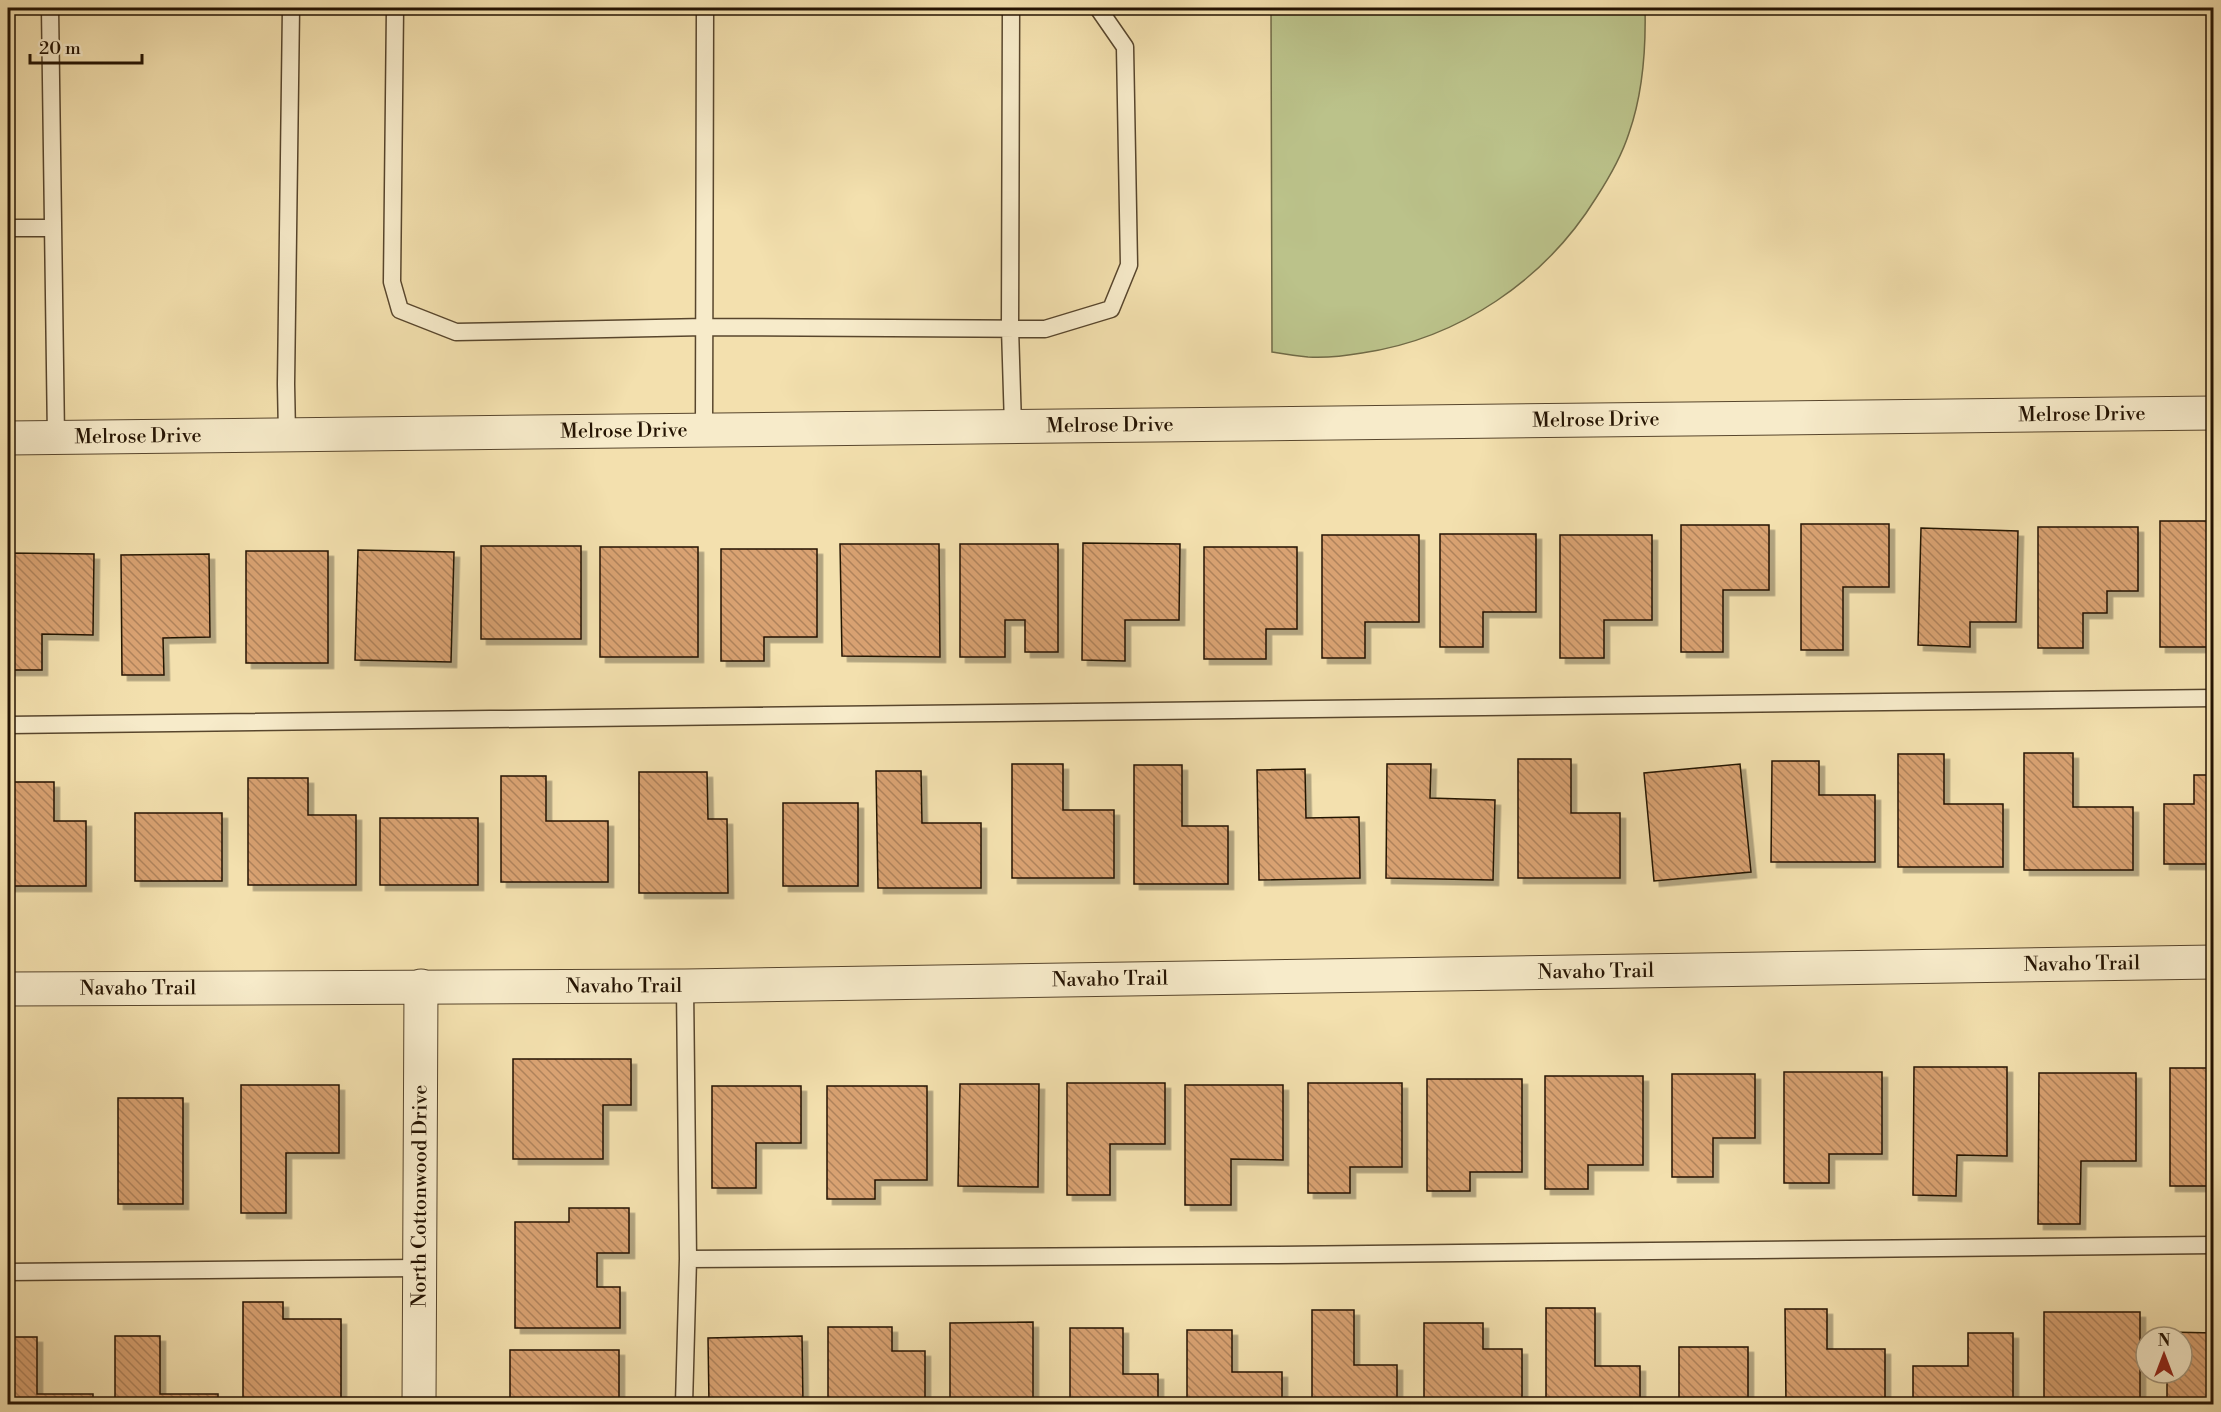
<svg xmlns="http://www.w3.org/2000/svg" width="2221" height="1412" font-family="'Libre Bodoni',serif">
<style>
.pitch{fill:#bbc28a;stroke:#706a46;stroke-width:1.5}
.building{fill:url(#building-back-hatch);stroke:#241302;stroke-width:1.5;filter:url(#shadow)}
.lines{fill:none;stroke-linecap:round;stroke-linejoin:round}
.service-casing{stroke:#58462d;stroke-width:19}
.minor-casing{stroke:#58462d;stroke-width:35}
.tertiary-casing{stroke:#58462d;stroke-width:35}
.service{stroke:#f7ebca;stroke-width:16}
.minor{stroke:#f7ebca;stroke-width:33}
.tertiary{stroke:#f7ebca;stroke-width:33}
.labels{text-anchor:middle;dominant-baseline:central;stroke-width:4.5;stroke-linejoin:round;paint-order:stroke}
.street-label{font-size:20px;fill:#241302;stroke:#f7ebca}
</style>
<defs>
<pattern id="building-back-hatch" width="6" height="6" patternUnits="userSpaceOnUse" patternTransform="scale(1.5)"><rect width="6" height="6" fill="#d9a272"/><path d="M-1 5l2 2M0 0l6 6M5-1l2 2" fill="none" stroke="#b0835b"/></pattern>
<filter id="shadow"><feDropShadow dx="5.5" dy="5.5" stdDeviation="0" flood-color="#0004"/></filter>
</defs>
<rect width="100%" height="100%" fill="#f3e0ae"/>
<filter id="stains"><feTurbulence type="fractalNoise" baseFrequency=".00333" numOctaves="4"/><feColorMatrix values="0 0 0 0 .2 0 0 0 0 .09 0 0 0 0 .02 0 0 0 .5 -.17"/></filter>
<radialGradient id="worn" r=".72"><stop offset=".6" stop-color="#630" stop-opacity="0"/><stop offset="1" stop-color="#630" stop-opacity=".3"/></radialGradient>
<path class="pitch" d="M 1271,8 L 1645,8 C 1646,49 1643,93 1629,133 C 1622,155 1609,178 1596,198 C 1545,280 1459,339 1362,353 C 1345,356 1326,358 1308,357 C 1296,356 1284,354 1272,352 Z"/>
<path class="building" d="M 2160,521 L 2214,521 L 2214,647 L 2160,647 Z
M 1801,524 L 1889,524 L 1889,587 L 1843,587 L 1843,650 L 1801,650 Z
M 1681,525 L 1769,525 L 1769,590 L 1723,590 L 1723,652 L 1681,652 Z
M 2038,527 L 2138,527 L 2138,591 L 2107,591 L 2107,613 L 2083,613 L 2083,648 L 2038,648 Z
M 1921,528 L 2018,531 L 2016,622 L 1970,622 L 1970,647 L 1918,645 Z
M 1440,534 L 1536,534 L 1536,612 L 1483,612 L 1483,647 L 1440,647 Z
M 1322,535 L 1419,535 L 1419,622 L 1365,622 L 1365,658 L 1322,658 Z
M 1560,535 L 1652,535 L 1652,620 L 1604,620 L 1604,658 L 1560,658 Z
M 1083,543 L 1180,544 L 1179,620 L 1125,620 L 1125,661 L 1082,660 Z
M 840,544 L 939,544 L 940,657 L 842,656 Z
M 960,544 L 1058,544 L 1058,652 L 1025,652 L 1025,620 L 1005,620 L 1005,657 L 960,657 Z
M 481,546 L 581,546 L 581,639 L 481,639 Z
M 600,547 L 698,547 L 698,657 L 600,657 Z
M 1204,547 L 1297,547 L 1297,629 L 1266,629 L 1266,659 L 1204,659 Z
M 721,549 L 817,549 L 817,637 L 764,637 L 764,661 L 721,661 Z
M 358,550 L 454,552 L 451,662 L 355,660 Z
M 246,551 L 328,551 L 328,663 L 246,663 Z
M 8,553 L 94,554 L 93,635 L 42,634 L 42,670 L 8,670 Z
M 209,554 L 210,637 L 163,638 L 164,675 L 122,675 L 121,555 Z
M 2212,751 L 2214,751 L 2214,864 L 2164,864 L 2164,804 L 2194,804 L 2194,775 L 2212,775 Z
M 2024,753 L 2073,753 L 2073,807 L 2133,807 L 2133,870 L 2024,870 Z
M 1898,754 L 1944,754 L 1944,804 L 2003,804 L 2003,867 L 1898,867 Z
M 1518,759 L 1571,759 L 1571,813 L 1620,813 L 1620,878 L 1518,878 Z
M 1772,761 L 1819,761 L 1819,795 L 1875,795 L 1875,862 L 1771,862 Z
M 1012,764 L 1063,764 L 1063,810 L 1114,810 L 1114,878 L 1012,878 Z
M 1387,764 L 1431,764 L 1430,798 L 1495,800 L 1493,880 L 1386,878 Z
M 1740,764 L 1751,872 L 1654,881 L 1644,773 Z
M 1134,765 L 1182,765 L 1182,826 L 1228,826 L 1228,884 L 1134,884 Z
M 1305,769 L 1306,818 L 1359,817 L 1360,878 L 1259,880 L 1257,770 Z
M 876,771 L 921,771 L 922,823 L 981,823 L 981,888 L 878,888 Z
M 639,772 L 707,772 L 708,819 L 727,819 L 728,893 L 639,893 Z
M 501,776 L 546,776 L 546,821 L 608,821 L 608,882 L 501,882 Z
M 248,778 L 308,778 L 308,815 L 356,815 L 356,885 L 248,885 Z
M 8,782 L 54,782 L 54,821 L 86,821 L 86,886 L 8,886 Z
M 783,803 L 858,803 L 858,886 L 783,886 Z
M 135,813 L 222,813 L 222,881 L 135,881 Z
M 380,818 L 478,818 L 478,885 L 380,885 Z
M 513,1059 L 631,1059 L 631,1105 L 603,1105 L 603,1159 L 513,1159 Z
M 1914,1067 L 2007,1067 L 2007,1156 L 1957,1155 L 1956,1196 L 1913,1195 Z
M 2170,1068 L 2214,1068 L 2214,1186 L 2170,1186 Z
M 1784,1072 L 1882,1072 L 1882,1154 L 1829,1154 L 1829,1183 L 1784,1183 Z
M 2039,1073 L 2136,1073 L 2136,1161 L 2081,1161 L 2080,1224 L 2038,1224 Z
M 1672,1074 L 1755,1074 L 1755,1138 L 1713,1138 L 1713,1177 L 1672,1177 Z
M 1545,1076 L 1643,1076 L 1643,1165 L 1588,1165 L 1588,1189 L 1545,1189 Z
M 1427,1079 L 1522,1079 L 1522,1172 L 1470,1172 L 1470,1191 L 1427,1191 Z
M 1067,1083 L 1165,1083 L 1165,1144 L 1110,1144 L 1110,1195 L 1067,1195 Z
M 1308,1083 L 1402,1083 L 1402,1167 L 1350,1167 L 1350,1193 L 1308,1193 Z
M 960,1084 L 1039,1084 L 1038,1187 L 958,1186 Z
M 241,1085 L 339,1085 L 339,1153 L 286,1153 L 286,1213 L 241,1213 Z
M 1185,1085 L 1283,1085 L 1283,1160 L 1231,1159 L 1231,1205 L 1185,1205 Z
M 712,1086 L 801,1086 L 801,1143 L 756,1143 L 756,1188 L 712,1188 Z
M 827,1086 L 927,1086 L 927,1180 L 875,1180 L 875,1199 L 827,1199 Z
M 118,1098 L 183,1098 L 183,1204 L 118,1204 Z
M 569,1208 L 629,1208 L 629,1253 L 597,1253 L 597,1287 L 620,1287 L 620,1328 L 515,1328 L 515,1222 L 569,1222 Z
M 243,1302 L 283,1302 L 283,1319 L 341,1319 L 341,1404 L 243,1404 Z
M 1546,1308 L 1595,1308 L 1595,1366 L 1640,1366 L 1640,1404 L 1546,1404 Z
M 1785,1309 L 1827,1309 L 1827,1349 L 1885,1349 L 1885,1404 L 1786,1404 Z
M 1312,1310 L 1354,1310 L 1354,1365 L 1397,1365 L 1397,1404 L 1312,1404 Z
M 2044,1312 L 2140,1312 L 2140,1404 L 2044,1404 Z
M 1033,1322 L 1033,1404 L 950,1404 L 950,1323 Z
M 1424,1323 L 1483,1323 L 1483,1349 L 1522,1349 L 1522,1404 L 1424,1404 Z
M 828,1327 L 892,1327 L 892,1351 L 925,1351 L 925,1404 L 828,1404 Z
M 1070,1328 L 1123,1328 L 1123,1374 L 1158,1374 L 1158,1404 L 1070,1404 Z
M 1187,1330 L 1232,1330 L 1232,1372 L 1282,1372 L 1282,1404 L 1187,1404 Z
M 2168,1332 L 2214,1333 L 2214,1404 L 2167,1404 L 2167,1373 L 2182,1373 L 2182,1337 L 2168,1337 Z
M 1968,1333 L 2013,1333 L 2013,1404 L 1913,1404 L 1913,1366 L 1968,1366 Z
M 115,1336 L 160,1336 L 160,1394 L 218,1394 L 218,1404 L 115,1404 Z
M 802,1336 L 803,1404 L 709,1404 L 708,1338 Z
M 8,1337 L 37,1337 L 37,1394 L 93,1394 L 93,1404 L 8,1404 Z
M 1679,1347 L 1748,1347 L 1748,1404 L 1679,1404 Z
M 510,1350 L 619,1350 L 619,1400 L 578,1400 L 578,1404 L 510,1404 Z"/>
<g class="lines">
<defs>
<path id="service" d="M 50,8 L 56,438
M 395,8 L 392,282 L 400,310 L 456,332 L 705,327 L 1045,329 L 1111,309 L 1129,265 L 1125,47 L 1098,8
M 1011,8 L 1010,328 L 1013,426
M 8,228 L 53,228
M 704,430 L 705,8
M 287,435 L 286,384 L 291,8
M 8,725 L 2214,698
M 688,1259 L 1278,1255 L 2214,1245
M 8,1272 L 418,1268
M 684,1404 L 688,1259 L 685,986"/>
<g id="minor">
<path id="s1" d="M 8,989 L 685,986 L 2214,962"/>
<path id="s2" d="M 419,1404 L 421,986"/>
</g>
<g id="tertiary">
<path id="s3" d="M 8,438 L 2214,413"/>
</g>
</defs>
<use href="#service" class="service-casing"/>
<use href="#minor" class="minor-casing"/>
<use href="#tertiary" class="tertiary-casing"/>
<use href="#service" class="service"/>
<use href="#minor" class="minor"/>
<use href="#tertiary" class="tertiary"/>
</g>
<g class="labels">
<g class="street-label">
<text stroke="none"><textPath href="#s3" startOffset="2074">Melrose Drive</textPath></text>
<text stroke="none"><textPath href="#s3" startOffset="1588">Melrose Drive</textPath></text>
<text stroke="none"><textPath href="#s3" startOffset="1102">Melrose Drive</textPath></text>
<text stroke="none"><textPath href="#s3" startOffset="616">Melrose Drive</textPath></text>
<text stroke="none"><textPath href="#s3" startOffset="130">Melrose Drive</textPath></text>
<text stroke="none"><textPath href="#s1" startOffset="2074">Navaho Trail</textPath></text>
<text stroke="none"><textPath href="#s1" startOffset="1588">Navaho Trail</textPath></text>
<text stroke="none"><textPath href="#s1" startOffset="1102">Navaho Trail</textPath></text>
<text stroke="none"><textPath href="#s1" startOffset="616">Navaho Trail</textPath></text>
<text stroke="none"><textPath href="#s1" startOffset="130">Navaho Trail</textPath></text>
<text stroke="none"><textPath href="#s2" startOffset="208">North Cottonwood Drive</textPath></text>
</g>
</g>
<rect width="2221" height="1412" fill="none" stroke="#f3e0ae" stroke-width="30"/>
<rect x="9" y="9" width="2203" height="1394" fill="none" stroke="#241302" stroke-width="3"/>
<rect x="15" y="15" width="2191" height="1382" fill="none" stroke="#241302" stroke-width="1.5"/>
<g transform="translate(2164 1355)"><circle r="28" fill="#f7ebca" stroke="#a3957a" stroke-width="1.5"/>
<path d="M0-4.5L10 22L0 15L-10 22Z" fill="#8f2418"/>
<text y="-9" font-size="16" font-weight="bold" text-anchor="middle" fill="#241302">N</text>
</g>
<path d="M30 54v9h112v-9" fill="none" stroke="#241302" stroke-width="3"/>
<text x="39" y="54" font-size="18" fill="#241302" stroke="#f7ebca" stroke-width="4.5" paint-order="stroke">20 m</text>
<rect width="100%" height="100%" filter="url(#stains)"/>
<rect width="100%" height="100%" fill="url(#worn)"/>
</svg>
